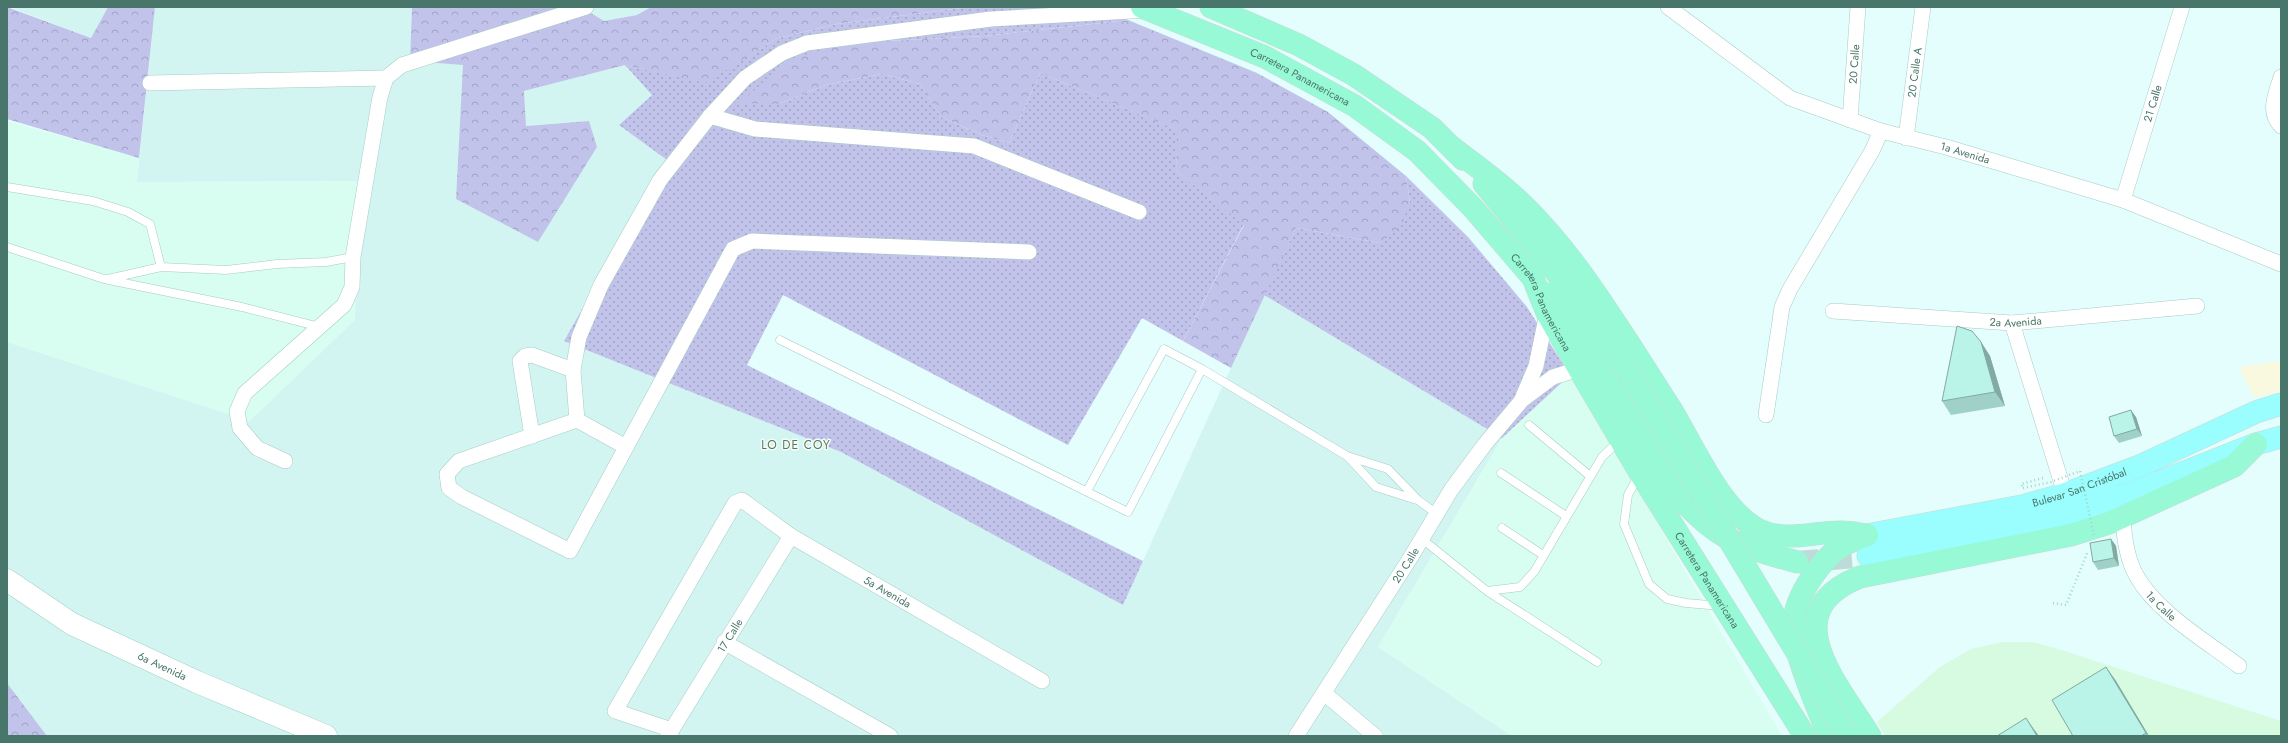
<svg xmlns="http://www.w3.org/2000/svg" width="2288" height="743" font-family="Jost,sans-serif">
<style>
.residential{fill:#d2f5f2}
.commercial{fill:#d7fef1}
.education{fill:#f9f9e0}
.medical{fill:#d6fbe0}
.grass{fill:url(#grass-dots)}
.forest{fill:url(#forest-crowns)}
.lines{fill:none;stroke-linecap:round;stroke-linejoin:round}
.highway-tunnel{stroke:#bddbd8;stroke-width:22;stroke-dasharray:22 11;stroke-linecap:butt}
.lane-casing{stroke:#a7ccc5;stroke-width:9}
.street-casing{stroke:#a7ccc5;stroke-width:16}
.secondary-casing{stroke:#a5d0c8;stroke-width:23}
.primary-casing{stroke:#ccd9d5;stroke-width:23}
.highway-casing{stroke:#ccd9d5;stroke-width:23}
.path{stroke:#9dd8ca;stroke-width:2.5;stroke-dasharray:1 3;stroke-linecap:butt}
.lane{stroke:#fff;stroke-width:8}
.street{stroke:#fff;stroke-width:15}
.secondary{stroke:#fff;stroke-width:22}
.primary{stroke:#9afdfe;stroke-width:22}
.highway{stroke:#98f9d6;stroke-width:22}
.highway-bridge-casing{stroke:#ccd9d5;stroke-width:23;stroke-linecap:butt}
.path-bridge{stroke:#9dd8ca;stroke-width:2.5;stroke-dasharray:1 3;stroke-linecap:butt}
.highway-bridge{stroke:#98f9d6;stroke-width:22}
.wall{fill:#a0d1c7}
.shaded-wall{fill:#82aaa2}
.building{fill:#baf3e7;stroke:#82aaa2}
.labels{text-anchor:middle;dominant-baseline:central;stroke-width:3;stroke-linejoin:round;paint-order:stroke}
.street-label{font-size:11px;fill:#48766a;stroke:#ebffff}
.neighbourhood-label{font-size:12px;letter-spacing:1px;fill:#70714b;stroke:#ebffff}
</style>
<defs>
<pattern id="grass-dots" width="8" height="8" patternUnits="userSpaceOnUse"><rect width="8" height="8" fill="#c2c3eb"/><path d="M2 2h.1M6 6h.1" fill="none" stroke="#a0a3c2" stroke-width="1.8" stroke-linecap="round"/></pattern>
<pattern id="forest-crowns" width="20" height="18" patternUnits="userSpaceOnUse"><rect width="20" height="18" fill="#c2c3eb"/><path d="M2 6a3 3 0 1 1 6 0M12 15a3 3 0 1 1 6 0" fill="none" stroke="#a0a3c2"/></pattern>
</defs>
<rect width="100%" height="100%" fill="#e4fdfd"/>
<path class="residential" d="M 10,7 L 108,7 L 91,38 Z
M 155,7 L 412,7 L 410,61 L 464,65 L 456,199 L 589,121 L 526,126 L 524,91 L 625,65 L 652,95 L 619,125 L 668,160 L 564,341 L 841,452 L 1123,605 L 1264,295 L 1502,438 L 1378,647 L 1512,736 L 47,736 L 7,683 L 7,342 L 250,421 L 360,181 L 137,182 Z
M 581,7 L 651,7 L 637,15 L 604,21 Z"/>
<path class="commercial" d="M 7,121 L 139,158 L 137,182 L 360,181 L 355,320 L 250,421 L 7,342 Z
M 1570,375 L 1782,736 L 1512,736 L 1378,647 L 1502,438 Z"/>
<path class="education" d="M 2281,361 L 2281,392 L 2254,397 L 2239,367 Z"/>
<path class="medical" d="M 2003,642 L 2032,642 L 2055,648 L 2281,721 L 2281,736 L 1885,736 L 1877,722 L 1940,667 L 1971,649 Z"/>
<path class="grass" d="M 969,7 L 1095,7 L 1128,20 L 984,36 L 847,43 L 779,104 L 826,85 L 882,74 L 920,84 L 941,117 L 982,135 L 1009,143 L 1040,73 L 1178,130 L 1176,171 L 1244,224 L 1183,341 L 1142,318 L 1068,445 L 783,295 L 747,365 L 1143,561 L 1123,605 L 841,452 L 564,341 L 667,160 L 619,125 L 652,95 L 625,65 L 705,82 L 778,38 L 837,24 Z
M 1406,176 L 1468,237 L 1527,307 L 1570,375 L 1502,438 L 1264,295 L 1296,228 L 1380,243 L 1410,202 Z"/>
<path class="forest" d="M 7,7 L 91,38 L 108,7 L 155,7 L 139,158 L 7,119 Z
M 412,7 L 581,7 L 604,21 L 637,15 L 651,7 L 969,7 L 837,24 L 778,38 L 705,83 L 625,65 L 524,91 L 526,126 L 589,121 L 597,147 L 538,242 L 456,199 L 463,65 L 410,61 Z
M 1128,20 L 1257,73 L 1328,112 L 1406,176 L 1410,202 L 1401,227 L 1380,243 L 1296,228 L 1231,368 L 1183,341 L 1244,225 L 1176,171 L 1177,130 L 1040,73 L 1009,143 L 982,135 L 941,117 L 920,84 L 882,74 L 826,85 L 779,104 L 739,103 L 790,59 L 847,43 L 984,36 Z
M 7,683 L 47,736 L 7,736 Z"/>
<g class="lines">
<path class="highway-tunnel" d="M 1797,562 L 1868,556"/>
<defs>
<path id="lane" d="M 7,187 L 93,201 L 128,212 L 150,224 L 161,267
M 7,247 L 104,279 L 242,307 L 320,327
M 108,279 L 161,267 L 226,270 L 277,264 L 326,262 L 353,257
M 780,340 L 1128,512 L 1202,369
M 1529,425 L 1590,476
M 1348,457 L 1376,487 L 1417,500
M 1501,473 L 1566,516
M 1639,475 L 1628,495 L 1624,524 L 1649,584 L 1667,599 L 1686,603 L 1721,606
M 1087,491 L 1164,349 L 1202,369 L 1347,456 L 1388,469 L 1418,500 L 1437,514
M 1502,528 L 1543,555
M 1422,539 L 1487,591 L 1520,587 L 1534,572 L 1602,457 L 1620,440
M 1487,591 L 1597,662"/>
<g id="street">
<path id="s1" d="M 1668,7 L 1790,98 L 1881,131 L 1946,147 L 2123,200 L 2281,264"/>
<path d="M 2281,77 C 2276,94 2267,112 2281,126"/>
<path d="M 150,83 L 386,78"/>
<path d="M 710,116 L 755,129 L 974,146 L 1139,212"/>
<path id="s2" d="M 1850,120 L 1858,7"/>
<path id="s3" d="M 1906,138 L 1923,7"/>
<path id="s4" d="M 2123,200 L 2182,7"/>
<path id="s5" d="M 1833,311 L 2012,323 L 2197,306"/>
<path d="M 2012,323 L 2065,494"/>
<path d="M 1522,399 L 1536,366 L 1547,313"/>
<path d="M 1766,415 L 1782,307 L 1790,289 L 1872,151 L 1881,131"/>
<path d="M 577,420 L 573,370 L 579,337 L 601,285 L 660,180 L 710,116 L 745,78 L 782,53 L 807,43 L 991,19 L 1149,10"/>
<path d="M 532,436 L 520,361 L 525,356 L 532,355 L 573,370"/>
<path d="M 626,447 L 577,420 L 459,461 L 447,474 L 449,488 L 462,497 L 570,551 L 733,249 L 752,241 L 1029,252"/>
<path d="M 285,461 L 257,448 L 240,428 L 237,411 L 245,393 L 344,305 L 352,287 L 353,257 L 380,97 L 386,78 L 402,65 L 586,7"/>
<path id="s6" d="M 2123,518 C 2124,536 2127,559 2136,575 C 2156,612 2206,641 2239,666"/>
<path d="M 724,642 L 890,736"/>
<path d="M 1324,693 L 1375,736"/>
<path id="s7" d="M 672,730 L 615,711 L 735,503 L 742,500 L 791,536 L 1042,681"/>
<path id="s8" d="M 668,736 L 791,536"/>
<path id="s9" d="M 1296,736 L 1409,560 L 1451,490 L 1485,444 L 1522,400 L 1553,377 L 1579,369"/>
</g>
<g id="secondary">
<path id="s10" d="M 7,580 L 72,624 L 197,682 L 326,736"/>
</g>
<g id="primary">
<path id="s11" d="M 1867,535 L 2022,506 L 2065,494 L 2142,465 L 2256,412 L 2281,404"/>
<path d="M 1868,556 L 2066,515 L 2131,493 L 2256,444 L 2281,437"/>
</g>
<g id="highway">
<path id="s12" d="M 1142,7 L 1265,57 L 1355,106 L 1417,151 L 1473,208 L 1533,278 L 1547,313 L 1579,369 L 1640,473 L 1805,736"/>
<path d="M 1211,7 L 1299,45 L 1354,75 L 1432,128 L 1463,159"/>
<path d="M 1453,148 C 1472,163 1492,177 1510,193 C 1537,216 1569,255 1589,284 C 1618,325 1644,367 1671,409 C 1693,445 1721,511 1759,530 C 1786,543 1816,531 1843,532 C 1851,532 1859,534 1867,535"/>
<path d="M 1484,184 L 1550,264 L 1625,366"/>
<path d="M 1547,294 L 1569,318 L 1677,494 C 1717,541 1740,546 1797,562"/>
<path d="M 1830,736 C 1822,721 1816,705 1810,689 C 1802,667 1794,647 1794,624 C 1794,597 1822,557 1845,544 C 1852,541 1860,538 1867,535"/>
<path d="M 1870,736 C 1838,684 1772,612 1860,577 L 2071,535 L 2109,523 L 2234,466 L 2256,444"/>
</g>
</defs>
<use href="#lane" class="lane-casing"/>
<use href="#street" class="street-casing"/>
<use href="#secondary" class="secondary-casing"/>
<use href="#primary" class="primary-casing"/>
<use href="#highway" class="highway-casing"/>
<path class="path" d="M 2022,486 L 2021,484 L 2043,478
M 2053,603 L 2066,605 L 2088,551"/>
<use href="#lane" class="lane"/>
<use href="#street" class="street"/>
<use href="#secondary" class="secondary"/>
<use href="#primary" class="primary"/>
<use href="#highway" class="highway"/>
<defs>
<path id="highway-bridge" d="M 1625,366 L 1847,736"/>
</defs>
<use href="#highway-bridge" class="highway-bridge-casing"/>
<path class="path-bridge" d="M 2023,488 L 2051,482 L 2080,471 L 2094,535"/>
<use href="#highway-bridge" class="highway-bridge"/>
</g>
<path class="wall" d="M 1981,342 L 1990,356 L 2005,406 L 1951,415 L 1942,401 Z
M 2136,417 L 2142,436 L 2119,443 L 2114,436 Z
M 2111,539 L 2116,546 L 2119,566 L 2098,570 L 2093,562 Z
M 2106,667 L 2116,681 L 2149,736 L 2073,736 Z"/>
<path class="shaded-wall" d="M 1981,342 L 1990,356 L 2005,406 L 1995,392 Z
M 2131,410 L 2136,417 L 2142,436 L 2137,429 Z
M 2111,539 L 2116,546 L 2119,566 L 2114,558 Z
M 2106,667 L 2116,681 L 2149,736 L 2148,736 L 2146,733 Z
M 2026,718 L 2036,732 L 2039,736 L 2037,736 Z"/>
<path class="building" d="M 1957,326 L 1972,331 L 1981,342 L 1995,392 L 1942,401 Z
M 2131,410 L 2137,429 L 2114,436 L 2109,417 Z
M 2111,539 L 2114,558 L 2093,562 L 2090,543 Z
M 2106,667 L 2146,733 L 2141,736 L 2073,736 L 2052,700 Z
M 2026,718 L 2037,736 L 1997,736 Z"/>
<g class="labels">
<g class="street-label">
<text stroke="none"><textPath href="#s2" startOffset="56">20 Calle</textPath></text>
<text stroke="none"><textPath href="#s3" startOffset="66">20 Calle A</textPath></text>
<text stroke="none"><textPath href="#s12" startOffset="173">Carretera Panamericana</textPath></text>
<text stroke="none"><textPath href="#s4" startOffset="101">21 Calle</textPath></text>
<text stroke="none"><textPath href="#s1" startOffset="336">1a Avenida</textPath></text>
<text stroke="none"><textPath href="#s12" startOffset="509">Carretera Panamericana</textPath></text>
<text stroke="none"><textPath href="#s5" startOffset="183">2a Avenida</textPath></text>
<text stroke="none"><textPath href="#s11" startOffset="218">Bulevar San Cristóbal</textPath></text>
<text stroke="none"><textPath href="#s9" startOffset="203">20 Calle</textPath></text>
<text stroke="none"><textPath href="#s12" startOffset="833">Carretera Panamericana</textPath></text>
<text stroke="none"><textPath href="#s7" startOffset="480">5a Avenida</textPath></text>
<text stroke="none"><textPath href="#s6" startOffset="99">1a Calle</textPath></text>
<text stroke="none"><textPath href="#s8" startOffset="118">17 Calle</textPath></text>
<text stroke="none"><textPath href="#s10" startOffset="178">6a Avenida</textPath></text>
</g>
<g class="neighbourhood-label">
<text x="796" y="445">LO DE COY</text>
</g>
</g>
<rect width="2288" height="743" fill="none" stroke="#48766a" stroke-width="16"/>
</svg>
